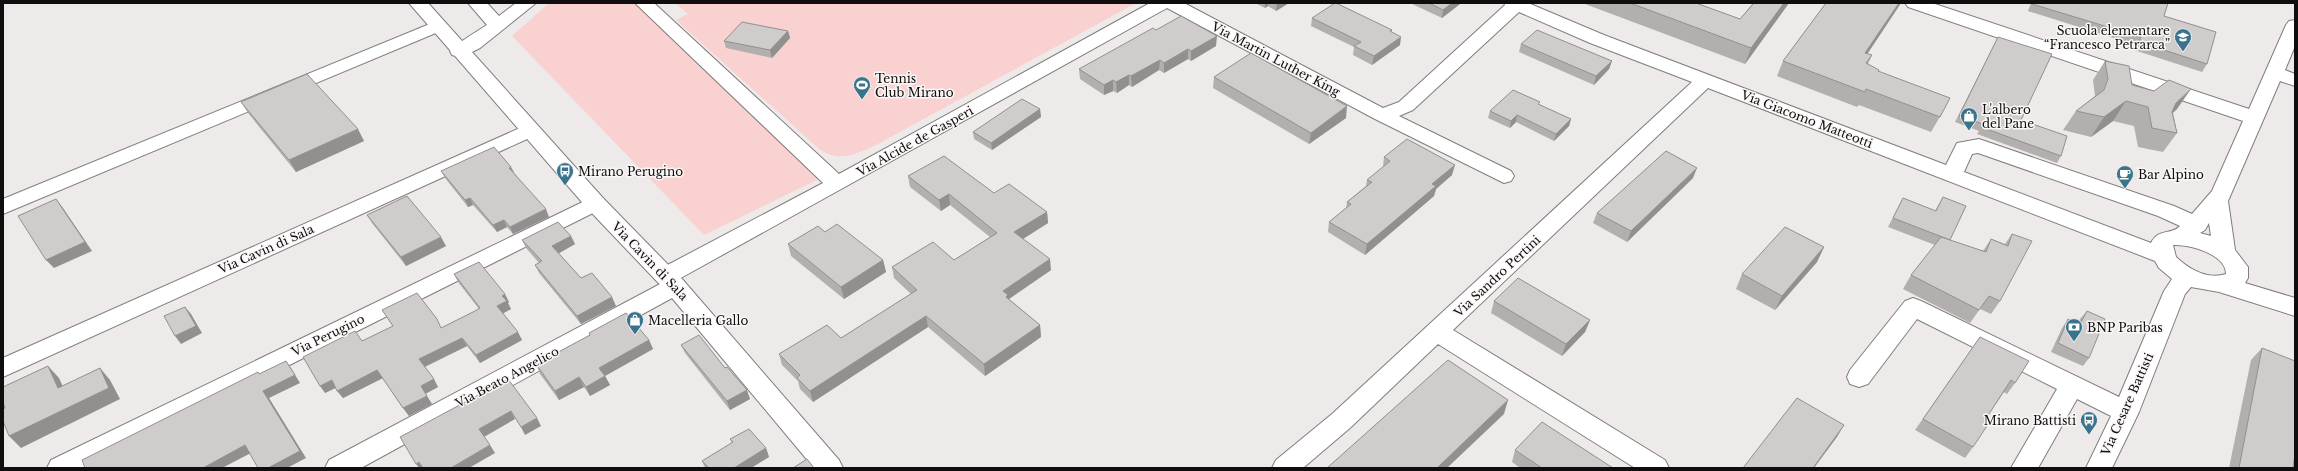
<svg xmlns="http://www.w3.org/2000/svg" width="2298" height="471" viewBox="0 0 2298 471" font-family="'Libre Baskerville',serif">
  <rect width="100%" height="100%" fill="#eeeaea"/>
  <g fill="#f9d1d0">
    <polygon points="549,3 639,3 827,175 704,235 512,36"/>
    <path d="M675,3H1136L876,145C856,154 839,163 819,149L676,20L688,14Z"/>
  </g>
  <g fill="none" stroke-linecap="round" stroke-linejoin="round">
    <g stroke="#817d7d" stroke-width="2">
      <g id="minor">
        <path d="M468,3H487L499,16L516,3H536L480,48L466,55L459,57L452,55L450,51C453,46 479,30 487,25Z"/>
        <path d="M635,3H654L839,174L1150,3H1184L1383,108L1399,102L1505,5L1504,3H1528L1604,35L1946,165L1957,143L1979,139L2174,206L2192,214L2212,191L2243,121L1908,7L1905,3H1932L2249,109L2286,25L2289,21L2295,20V46L2285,70L2295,74V86L2280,81L2228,201L2235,250L2248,267V278L2245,283L2295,298V316L2219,292L2191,287L2185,294L2139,412L2112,468H2086L2111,416L2077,399L2038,468H2011L2057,389L1917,319L1868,384L1859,387L1850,384L1847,377L1850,370L1905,301L1913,298L1921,301L2119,397L2164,291L2172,279L2159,268L2155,261L1708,88L1453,330L1665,460L1669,468H1635L1438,344L1350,428L1303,468H1272L1276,460L1332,414L1692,82L1590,43L1519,12L1413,110L1399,116L1511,171L1514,176L1511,181L1504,183L1375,119L1167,8L679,279L683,280L686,286L683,292L361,468H325L329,460L662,283L658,282L655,276L658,270L823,183ZM1978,153L2158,216L2180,226C2172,235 2158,228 2151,243L1964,172L1972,154ZM2209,223L2211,236L2200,233L2205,230ZM2173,245C2189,244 2226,254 2226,274C2207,280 2189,269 2176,257Z"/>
        <polygon points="437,21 443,22 446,26 443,30 3,214 3,199"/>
        <polygon points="529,124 536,125 539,130 536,135 3,377 3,358"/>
        <polygon points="595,196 603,198 606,203 603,208 84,468 47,468 51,460"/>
      </g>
    </g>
    <g stroke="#817d7d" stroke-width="2">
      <polygon id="major" points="409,3 428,3 603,198 683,280 839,460 843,468 814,468 667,292 587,208"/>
    </g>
    <use href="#minor" fill="#fff" fill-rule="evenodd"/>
    <use href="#major" fill="#fff" fill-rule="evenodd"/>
  </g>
  <g fill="#b4afaf">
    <polygon points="1255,3 1289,3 1276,11 1268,6 1265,8"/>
    <polygon points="1410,3 1460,3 1460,4 1442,18"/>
    <polygon points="1586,3 1696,3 1740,19 1753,3 1752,3 1789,3 1745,64 1585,4"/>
    <polygon points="1826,3 1901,3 1867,54 1872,55 1868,64 1878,71 1942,113 1931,132 1859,105 1857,107 1777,76 1783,61"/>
    <polygon points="2031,3 2168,3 2164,16 2207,64 2202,72 2134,50 2136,45 2028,11"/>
    <polygon points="1312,18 1392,30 1391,32 1400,45 1372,65 1353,55 1354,47 1311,26"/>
    <polygon points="1156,30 1216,46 1191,61 1188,59 1164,73 1159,70 1132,87 1129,85 1117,93 1113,91 1104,95 1080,79 1079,69"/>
    <polygon points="788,31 790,38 772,58 726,48 724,41"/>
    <polygon points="1998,37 2021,120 2061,156 2057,163 1977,134 1979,131 1955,122"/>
    <polygon points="1521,44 1612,61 1609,69 1594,85 1519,52"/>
    <polygon points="2105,61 2132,85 2177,109 2173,113 2177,133 2163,152 2138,147 2134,126 2113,121 2091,137 2063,130 2076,111 2095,96 2093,80"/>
    <polygon points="1214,77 1346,118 1309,144 1213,88"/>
    <polygon points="241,102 364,141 296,172 248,113"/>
    <polygon points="1539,105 1571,119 1569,126 1554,141 1516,122 1510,128 1488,118 1490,111"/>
    <polygon points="1040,109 1041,117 992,150 974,139 973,132"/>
    <polygon points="1384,157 1452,175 1436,189 1434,196 1365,255 1328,232 1329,222 1346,208 1347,202 1366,186 1367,180 1383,167"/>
    <polygon points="441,171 515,174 549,217 513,234 507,227 497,232 473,205 468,207 445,178"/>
    <polygon points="908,176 994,193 1047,212 1048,223 1023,239 1051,270 1009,299 1040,325 1041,337 985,376 928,327 813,402 800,389 798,381 782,365 779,354 841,338 911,294 894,278 892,267 954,260 990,237 950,205 941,211 910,187"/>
    <polygon points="1693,178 1627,242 1593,223 1597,213"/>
    <polygon points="1943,197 1950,240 1983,251 1991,239 2005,244 2012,234 2000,301 1991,314 1980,309 1970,323 1903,289 1911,275 1935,245 1888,227 1903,198 1935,211"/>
    <polygon points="367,215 446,246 406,266 372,223"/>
    <polygon points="825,232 883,260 886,272 844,299 791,256 788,244"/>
    <polygon points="522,240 575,244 558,253 581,278 616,306 581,324 539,273 535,265 539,263 526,248"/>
    <polygon points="1824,247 1817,262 1775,310 1736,289 1742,274"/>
    <polygon points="454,274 509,302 508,303 511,309 503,313 522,340 480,363 467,346 425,367 438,387 425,394 432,404 409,416 383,378 343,398 336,388 325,393 362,341 393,326 382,310 442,328 479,309 458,282"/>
    <polygon points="1494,301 1590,320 1585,332 1562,356 1491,313"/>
    <polygon points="2087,311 2089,358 2083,366 2051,352 2062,328 2068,319 2078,324 2080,319"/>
    <polygon points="589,333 649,340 653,349 605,376 610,385 590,396 584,387 559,400 540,374 536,364 590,335"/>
    <polygon points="1980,337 2015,383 2007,394 2004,392 1985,420 1973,447 1965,458 1915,430"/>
    <polygon points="681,345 750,399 730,410 685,353"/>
    <polygon points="2262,348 2293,468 2229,468 2251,360"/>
    <polygon points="730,439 766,448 769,457 751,468 705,468 702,461 732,443"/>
    <polygon points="1515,450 1613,468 1520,468 1512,462"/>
  </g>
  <g fill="#928f8f">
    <polygon points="1265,3 1268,3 1268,6 1265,8"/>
    <polygon points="1277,3 1289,3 1276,11"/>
    <polygon points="1452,3 1460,3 1460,4 1442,18 1443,10"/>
    <polygon points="1784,3 1789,3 1745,64 1751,48"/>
    <polygon points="1899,3 1901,3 1899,6 1858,68 1865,53"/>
    <polygon points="788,31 790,38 772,58 770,50"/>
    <polygon points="1217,36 1216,46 1191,61 1191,51"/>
    <polygon points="1401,37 1400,45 1372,65 1374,56"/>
    <polygon points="1188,49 1188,59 1164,73 1164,63"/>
    <polygon points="1160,60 1159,70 1132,87 1131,76"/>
    <polygon points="1612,61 1609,69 1594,85 1596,76"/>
    <polygon points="1129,75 1129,85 1117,93 1116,82"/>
    <polygon points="1113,80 1113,91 1104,95 1104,85"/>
    <polygon points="2191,89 2177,109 2162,122 2176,103"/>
    <polygon points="2126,101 2113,121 2091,137 2104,117"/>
    <polygon points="1347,106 1346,118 1309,144 1311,133"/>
    <polygon points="1040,109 1041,117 992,150 991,143"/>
    <polygon points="1517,115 1516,122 1510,128 1511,121"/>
    <polygon points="1571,119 1569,126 1554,141 1556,134"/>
    <polygon points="358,129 364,141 296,172 289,160"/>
    <polygon points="1455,165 1452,175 1436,189 1434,196 1365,255 1367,244 1432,184"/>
    <polygon points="511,167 515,174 509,168"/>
    <polygon points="1697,168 1693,178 1627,242 1631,231"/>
    <polygon points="949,194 950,205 941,211 939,200"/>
    <polygon points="470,198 473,205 468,207 465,200"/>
    <polygon points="56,199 63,208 92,251 54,268 46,260"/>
    <polygon points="546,209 549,217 513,234 510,227"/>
    <polygon points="1047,212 1048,223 1015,244 1014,232"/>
    <polygon points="504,220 507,227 497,232 493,225"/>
    <polygon points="571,236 575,244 556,255 552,246"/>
    <polygon points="441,237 446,246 406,266 401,257"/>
    <polygon points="1824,247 1817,262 1775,310 1782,296"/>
    <polygon points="1050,259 1051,270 1006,301 1003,291"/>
    <polygon points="883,260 886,272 844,299 841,287"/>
    <polygon points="505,294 509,302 508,303 511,309 502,314 497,306 502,296"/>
    <polygon points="612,297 616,306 581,324 577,316"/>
    <polygon points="185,307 191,314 202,333 181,344 175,336"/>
    <polygon points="926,316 928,327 813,402 810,391"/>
    <polygon points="1590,320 1585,332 1562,356 1566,344"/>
    <polygon points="1040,325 1041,337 985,376 984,364"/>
    <polygon points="518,332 522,340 480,363 476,355"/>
    <polygon points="462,338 467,346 424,367 419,359"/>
    <polygon points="649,340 653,349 603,377 599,368"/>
    <polygon points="286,361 291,368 300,383 269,398 306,458 287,468 268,468 263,391"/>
    <polygon points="48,366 59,378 69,400 58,388"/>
    <polygon points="100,368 110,380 120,399 21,448 9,436"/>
    <polygon points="377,370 383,378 343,398 337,391"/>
    <polygon points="605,376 610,385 590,396 586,387"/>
    <polygon points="579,377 584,387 559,400 555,391"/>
    <polygon points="434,379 438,387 425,394 421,386"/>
    <polygon points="332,380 337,387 325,393 320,386"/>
    <polygon points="747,390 750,399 730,410 727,401"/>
    <polygon points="427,396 432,404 409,416 403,408"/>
    <polygon points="1508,400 1504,414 1447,468 1437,468"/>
    <polygon points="511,411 515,419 484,437 479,429"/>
    <polygon points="537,418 541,426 525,435 521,427"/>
    <polygon points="1844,425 1837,437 1814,468 1813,468"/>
    <polygon points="245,445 251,453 222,468 203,468"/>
    <polygon points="490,445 495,453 469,468 451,468"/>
    <polygon points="766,448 769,457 751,468 734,468"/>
    <polygon points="419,462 423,468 419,468 416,464"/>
  </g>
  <g fill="#d1cccc" stroke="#928f8f">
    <polygon points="1335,3 1336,3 1392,30 1390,31 1401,37 1374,56 1354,46 1361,42 1312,18"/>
    <polygon points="1429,3 1452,3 1443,10"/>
    <polygon points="1630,3 1696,3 1740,19 1754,3 1784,3 1751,48"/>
    <polygon points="1826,3 1899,3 1865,53 1872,55 1866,63 1879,70 1878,71 1950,98 1940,117 1866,89 1865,92 1783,61"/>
    <polygon points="2032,3 2168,3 2164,16 2216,32 2207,64 2139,42 2141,37 2032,4"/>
    <polygon points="1181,16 1217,36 1191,51 1188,49 1164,63 1160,60 1131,76 1129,75 1116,82 1113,80 1104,85 1079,69 1153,28 1156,30"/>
    <polygon points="742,22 788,31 770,50 724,41"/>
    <polygon points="1537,30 1612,61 1596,76 1521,44"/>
    <polygon points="1998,37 2052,54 2021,120 2067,136 2061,156 1981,127 1983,124 1959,116"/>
    <polygon points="1251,53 1347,106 1311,133 1214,77"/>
    <polygon points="2105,61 2129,66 2132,85 2154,91 2169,80 2191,89 2176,103 2172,112 2177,133 2152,128 2148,107 2126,101 2104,117 2076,111 2104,90 2108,79"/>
    <polygon points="307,74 358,129 289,160 241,102"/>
    <polygon points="1513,90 1540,102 1538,104 1571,119 1556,134 1517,115 1511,121 1490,111"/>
    <polygon points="1022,99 1040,109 991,143 973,132"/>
    <polygon points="1407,139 1455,165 1432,184 1436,186 1367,244 1329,222 1351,204 1347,202 1372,182 1367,180 1390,161 1384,157"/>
    <polygon points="494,147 511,167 509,168 546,209 510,227 504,220 493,225 470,198 465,200 441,171"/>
    <polygon points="1666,151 1697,168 1631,231 1597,213"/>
    <polygon points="944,156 994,193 1009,184 1047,212 1014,232 1050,259 1003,291 1008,295 1006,297 1040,325 984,364 926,316 810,391 797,378 800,375 779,354 827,325 841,338 917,290 892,267 933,242 954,260 997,233 949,194 939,200 908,176"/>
    <polygon points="407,196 441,237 401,257 367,215"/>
    <polygon points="1943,197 1966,206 1950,240 1893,218 1903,198 1936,211"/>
    <polygon points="56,199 85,242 46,260 18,216"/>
    <polygon points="558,222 571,236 552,246 581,278 592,273 612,297 577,316 535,265 542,261 522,240"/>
    <polygon points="837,224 883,260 841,287 788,244 818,226 825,232"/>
    <polygon points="1785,227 1824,247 1782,296 1742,274"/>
    <polygon points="2012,234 2032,241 2000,301 1989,296 1979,310 1911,275 1941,237 1986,252 1991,239 2008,246"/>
    <polygon points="479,262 505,294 502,296 507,301 497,306 518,332 476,355 462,338 419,359 434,379 421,386 427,396 403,408 377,370 337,391 332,380 320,386 303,357 355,331 362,341 393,326 382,310 417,293 437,319 441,328 475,311 480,308 454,274"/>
    <polygon points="1518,278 1590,320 1566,344 1494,301"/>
    <polygon points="185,307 196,326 175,336 164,316"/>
    <polygon points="2087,311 2105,319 2089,358 2058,343 2068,319 2080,324"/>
    <polygon points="626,313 649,340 599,368 605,376 586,387 579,377 555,391 536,364 590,335 589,333"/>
    <polygon points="699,335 725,368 727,367 747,390 727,401 681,345"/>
    <polygon points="1980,337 2029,361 2015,383 2011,380 1985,420 1989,423 1973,447 1923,419"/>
    <polygon points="2262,348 2295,361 2295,454 2293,468 2239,468"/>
    <polygon points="1448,360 1508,400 1437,468 1327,468"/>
    <polygon points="286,361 295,375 263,391 300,451 268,468 258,468 245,445 203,468 85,468 82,460 258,372 259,374"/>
    <polygon points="48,366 58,388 100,368 109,388 9,436 3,421 3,409 5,408 3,402 3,387"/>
    <polygon points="508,379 537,418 521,427 511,411 479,429 490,445 451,468 423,468 419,462 416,464 400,437"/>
    <polygon points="1797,398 1844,425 1813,468 1743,468"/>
    <polygon points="1542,422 1613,468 1542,468 1515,450"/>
    <polygon points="749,429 766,448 734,468 709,468 702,461 733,442 730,439"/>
    <polygon points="807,459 814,468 793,468"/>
  </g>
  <defs>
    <g id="school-pin" transform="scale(0.9)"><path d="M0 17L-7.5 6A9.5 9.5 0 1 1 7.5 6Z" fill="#3a738c" stroke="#fbf7f7"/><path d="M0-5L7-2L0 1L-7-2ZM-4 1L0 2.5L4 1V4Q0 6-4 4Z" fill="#fff"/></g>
    <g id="stadium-pin" transform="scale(0.9)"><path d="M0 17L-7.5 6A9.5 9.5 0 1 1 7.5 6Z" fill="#3a738c" stroke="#fbf7f7"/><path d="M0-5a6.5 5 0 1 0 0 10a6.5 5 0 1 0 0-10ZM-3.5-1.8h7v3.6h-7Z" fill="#fff"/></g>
    <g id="shop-pin" transform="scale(0.9)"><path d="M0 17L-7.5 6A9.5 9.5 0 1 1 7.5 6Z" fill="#3a738c" stroke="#fbf7f7"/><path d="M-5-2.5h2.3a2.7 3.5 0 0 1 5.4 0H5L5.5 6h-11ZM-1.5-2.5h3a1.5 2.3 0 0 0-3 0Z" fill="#fff"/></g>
    <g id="bus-pin" transform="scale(0.9)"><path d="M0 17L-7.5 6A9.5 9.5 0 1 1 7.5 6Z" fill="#3a738c" stroke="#fbf7f7"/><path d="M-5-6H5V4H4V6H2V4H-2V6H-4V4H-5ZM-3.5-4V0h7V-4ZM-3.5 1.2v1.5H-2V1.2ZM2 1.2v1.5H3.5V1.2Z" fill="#fff"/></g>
    <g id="cafe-pin" transform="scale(0.9)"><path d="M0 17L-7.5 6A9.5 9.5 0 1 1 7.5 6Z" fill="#3a738c" stroke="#fbf7f7"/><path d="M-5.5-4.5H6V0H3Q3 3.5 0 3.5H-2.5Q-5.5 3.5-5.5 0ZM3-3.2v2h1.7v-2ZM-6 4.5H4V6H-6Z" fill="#fff"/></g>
    <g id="bank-pin" transform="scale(0.9)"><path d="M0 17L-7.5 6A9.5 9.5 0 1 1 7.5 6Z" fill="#3a738c" stroke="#fbf7f7"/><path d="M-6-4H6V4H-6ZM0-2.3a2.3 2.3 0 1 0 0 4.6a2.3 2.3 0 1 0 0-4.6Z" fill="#fff"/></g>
  </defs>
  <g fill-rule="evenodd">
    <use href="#school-pin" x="2183" y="37"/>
    <use href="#stadium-pin" x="862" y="85"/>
    <use href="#shop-pin" x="1969" y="116"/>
    <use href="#bus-pin" x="565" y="171"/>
    <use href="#cafe-pin" x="2125" y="174"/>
    <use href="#shop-pin" x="635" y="320"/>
    <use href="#bank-pin" x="2074" y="327"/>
    <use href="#bus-pin" x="2089" y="420"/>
  </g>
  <g text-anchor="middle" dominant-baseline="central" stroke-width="3" stroke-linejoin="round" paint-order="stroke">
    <g font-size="12" fill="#0f0d0d" stroke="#fbf7f7" text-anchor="start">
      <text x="2170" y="30" text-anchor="end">Scuola elementare<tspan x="2170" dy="14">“Francesco Petrarca”</tspan></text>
      <text x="875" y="78">Tennis<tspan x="875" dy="14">Club Mirano</tspan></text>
      <text x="1982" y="109">L'albero<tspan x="1982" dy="14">del Pane</tspan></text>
      <text x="578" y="171">Mirano Perugino</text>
      <text x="2138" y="174">Bar Alpino</text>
      <text x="648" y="320">Macelleria Gallo</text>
      <text x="2087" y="327">BNP Paribas</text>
      <text x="2076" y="420" text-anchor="end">Mirano Battisti</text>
    </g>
    <g font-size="12" fill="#0f0d0d" stroke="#fbf7f7">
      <text transform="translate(1276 59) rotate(28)">Via Martin Luther King</text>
      <text transform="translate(1807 119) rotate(21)">Via Giacomo Matteotti</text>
      <text transform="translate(915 141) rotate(-29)">Via Alcide de Gasperi</text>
      <text transform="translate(266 249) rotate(-24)">Via Cavin di Sala</text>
      <text transform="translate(650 261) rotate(46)">Via Cavin di Sala</text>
      <text transform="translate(1497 276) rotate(-43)">Via Sandro Pertini</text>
      <text transform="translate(328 335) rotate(-26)">Via Perugino</text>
      <text transform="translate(507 377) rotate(-28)">Via Beato Angelico</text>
      <text transform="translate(2127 404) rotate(-66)">Via Cesare Battisti</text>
    </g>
  </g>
  <rect width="2298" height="471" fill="none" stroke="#0f0d0d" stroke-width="8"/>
</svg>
